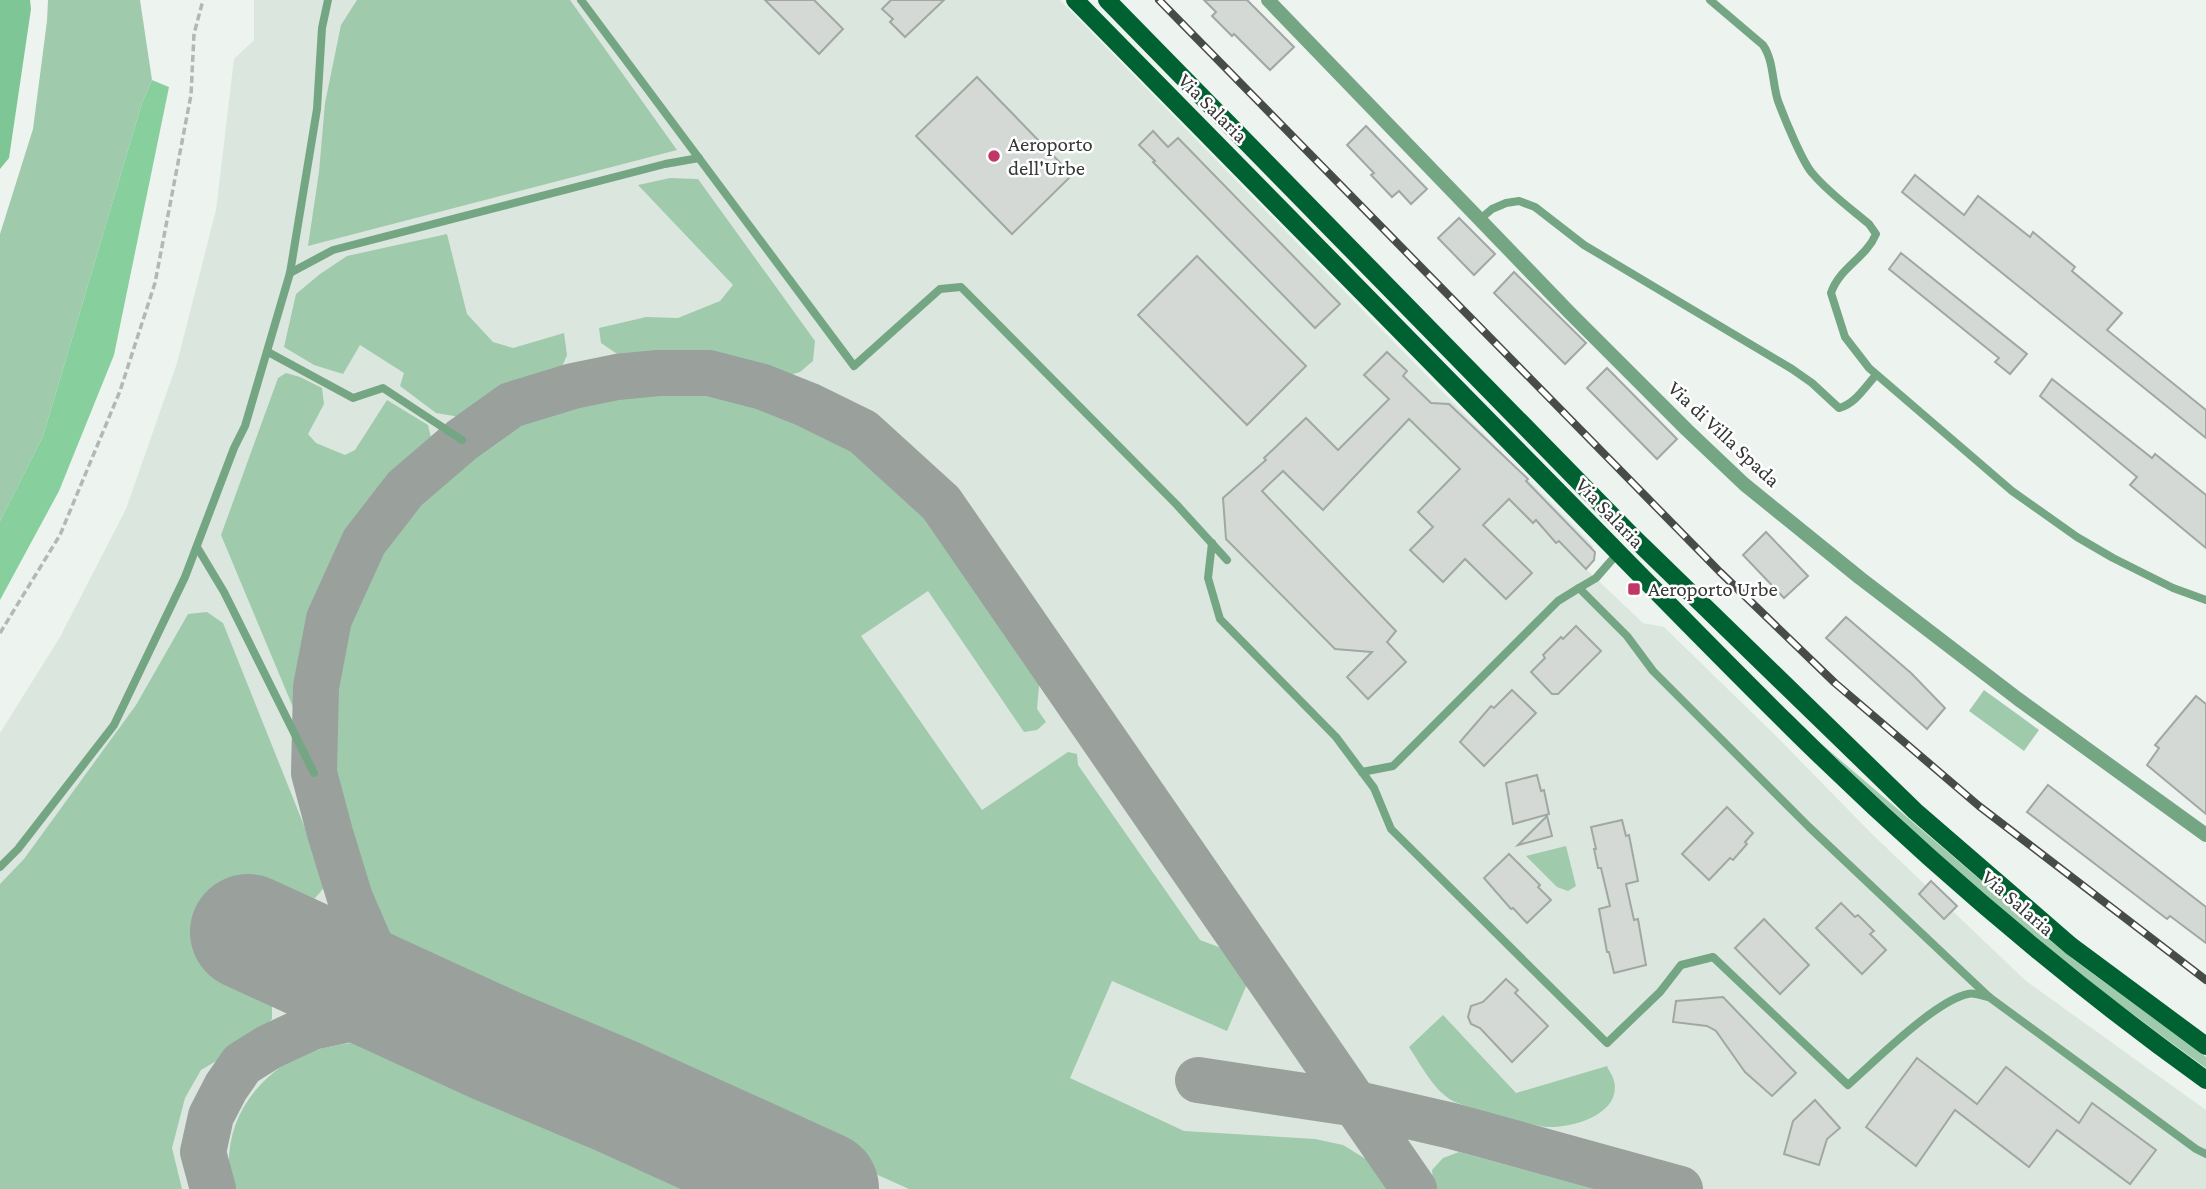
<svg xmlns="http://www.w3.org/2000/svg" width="2206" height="1189" viewBox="0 0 2206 1189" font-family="'Crimson Pro',serif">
  <rect width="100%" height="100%" fill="#edf3ef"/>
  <polygon fill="#dbe7de" points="254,0 1060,0 1593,546 1594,560 1587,570 1643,623 1664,627 1775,735 1872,834 2026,981 2206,1110 2206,1189 0,1189 0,733 60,637 126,509 177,363 216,210 234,59 254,40"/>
  <g fill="#a0caac">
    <polygon points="48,0 140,0 152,80 142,103 43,436 0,521 0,234 33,129 47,21"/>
    <polygon points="357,0 570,0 677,150 308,246 319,172 325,103 341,25"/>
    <polygon points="670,178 698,179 815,341 813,361 800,372 783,377 686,358 626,360 601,343 599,328 646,317 678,318 720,301 733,285 638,185"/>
    <polygon points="447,234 467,314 493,342 513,348 564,333 567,355 559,374 513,391 460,417 436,413 400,386 404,373 360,345 343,374 314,365 284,347 296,294 320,274 347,256"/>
    <polygon points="286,373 300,377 322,388 324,404 308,434 316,443 345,455 355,450 387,400 428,425 432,442 393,479 358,518 334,563 308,628 295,712 221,535 278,378"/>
    <polygon points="665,390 724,393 768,407 839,438 888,478 934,526 1040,675 1037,709 1046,722 1037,730 1024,732 928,591 861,636 982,810 1068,752 1077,754 1078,765 1200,940 1232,952 1247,984 1227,1031 1112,981 1070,1078 1184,1131 1315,1139 1343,1145 1374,1164 1393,1189 909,1189 401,961 384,937 336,800 331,744 330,672 346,613 372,557 390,527 426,489 474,448 521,421 571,403 622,392"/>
    <path d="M207,612L223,623L327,883C299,924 288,905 251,893L222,967L272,990V1019L247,1043L201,1070L185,1098L172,1148L182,1189H0V884L24,859L136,705L188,614Z"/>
    <polygon points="1984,690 2039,730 2024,751 1969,711"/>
    <path d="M1818,741L2073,959L2206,1057V1068C2135,1017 2066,964 1999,908C1936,855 1877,797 1818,741Z"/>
    <polygon points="1566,846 1576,886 1568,891 1557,887 1526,856"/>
    <path d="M1443,1015L1516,1093L1607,1066C1609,1071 1613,1076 1614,1081C1622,1114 1572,1128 1548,1127C1535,1127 1465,1107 1453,1101C1434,1091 1421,1065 1409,1047Z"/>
    <path d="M375,1039L710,1189H231C223,1142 237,1103 273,1073C279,1069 284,1062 290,1059C311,1048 351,1043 375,1039Z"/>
    <polygon points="1459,1152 1595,1189 1434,1189 1432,1170 1443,1158"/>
  </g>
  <polygon fill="#87d09e" points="152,80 169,87 114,355 59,491 0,600 0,521 43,436 142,103"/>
  <polygon fill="#7ec695" points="0,0 30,0 31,9 9,158 0,169"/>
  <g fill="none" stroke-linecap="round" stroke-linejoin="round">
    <g stroke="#9aa09c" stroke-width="46">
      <polyline points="430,1014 392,984 369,942 350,898 330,833 314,773 316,687 329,619 364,542 405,489 462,440 511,405 573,386 617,377 658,373 709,373 763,387 808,405 863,432 941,503 1414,1189"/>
      <polyline points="1198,1080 1357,1104 1452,1126 1680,1189"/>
      <polyline points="213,1189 203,1152 211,1116 226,1087 242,1064 269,1047 312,1027 369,1015 430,1014"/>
    </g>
    <polyline stroke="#9aa09c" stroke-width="116" points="248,932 497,1046 616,1096 821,1189"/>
  </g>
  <g fill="#d4d9d5" stroke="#a1a7a3" stroke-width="2">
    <polygon points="765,0 814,0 843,29 819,54"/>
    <polygon points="891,0 944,0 905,37 890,22 893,19 882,9"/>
    <polygon points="1204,0 1247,0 1294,47 1270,70 1234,34 1232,36 1212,16 1216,12"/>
    <polygon points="977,77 1072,175 1012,234 916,136"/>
    <polygon points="1366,126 1427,189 1411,204 1399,191 1392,197 1371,175 1374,173 1347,145"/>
    <polygon points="1153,131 1168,147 1178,138 1340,304 1315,328 1153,162 1155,161 1139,145"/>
    <polygon points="1915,175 1964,215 1978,196 2030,237 2033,232 2075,267 2072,271 2122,313 2107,330 2206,410 2206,438 1902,192"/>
    <polygon points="1459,218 1495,254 1474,275 1438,238"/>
    <polygon points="1901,253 2027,354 2010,374 1995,362 1999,358 1889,269"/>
    <polygon points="1197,256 1306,366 1247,425 1138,315"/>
    <polygon points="1514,272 1586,343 1565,364 1494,293"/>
    <polygon points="1387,352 1407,371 1403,376 1431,403 1449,404 1528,479 1526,481 1595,552 1594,560 1586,569 1559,541 1556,543 1536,520 1533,523 1509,499 1483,525 1532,573 1506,599 1465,559 1443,582 1410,550 1433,527 1418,512 1460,469 1409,419 1323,510 1283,471 1262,491 1396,631 1387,642 1406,662 1368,699 1347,677 1372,652 1335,649 1226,539 1223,498 1266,460 1264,458 1306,418 1338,450 1389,399 1364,375"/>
    <polygon points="1607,368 1677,439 1657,459 1587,388"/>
    <polygon points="2052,379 2152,458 2155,454 2206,495 2206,548 2130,485 2137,477 2040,396"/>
    <polygon points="1766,532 1808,576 1784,598 1743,555"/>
    <polygon points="1846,617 1911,673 1945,708 1927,729 1826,638"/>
    <polygon points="1576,626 1601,651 1558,694 1552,694 1531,672 1545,658 1543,655 1561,637 1563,639"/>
    <polygon points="1512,690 1536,713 1484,766 1460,742 1491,706 1494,708"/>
    <polygon points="2196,696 2206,704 2206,814 2147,765 2159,748 2155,745"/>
    <polygon points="1537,775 1541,791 1544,790 1549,814 1513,824 1506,783"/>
    <polygon points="2048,785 2206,907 2206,943 2170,916 2167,919 2027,812"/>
    <polygon points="1727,807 1753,833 1745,842 1747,844 1733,860 1730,858 1709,880 1682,854"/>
    <polygon points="1547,816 1552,836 1518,845"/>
    <polygon points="1622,820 1626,836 1629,835 1638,881 1626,884 1634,920 1638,919 1646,965 1614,973 1609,952 1607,952 1599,909 1610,906 1601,868 1598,868 1594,849 1596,849 1591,827"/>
    <polygon points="1509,854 1540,885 1538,887 1551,900 1527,923 1513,908 1511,909 1484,878"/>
    <polygon points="1931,881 1957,906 1944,919 1919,894"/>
    <polygon points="1841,903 1855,917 1858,915 1874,931 1870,934 1886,950 1862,974 1816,928"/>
    <polygon points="1764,919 1809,965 1780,994 1735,948"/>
    <polygon points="1506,979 1518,990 1515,993 1548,1026 1512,1062 1480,1028 1471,1024 1468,1017 1471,1006 1483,1002"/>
    <polygon points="1723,997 1796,1073 1772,1096 1745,1072 1716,1031 1707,1026 1673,1022 1676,1001"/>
    <polygon points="1917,1058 1977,1104 2006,1067 2079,1123 2092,1103 2156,1150 2130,1184 2057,1130 2029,1167 1955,1110 1916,1166 1866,1127"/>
    <polygon points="1815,1100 1840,1128 1827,1139 1819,1165 1784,1154 1793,1121"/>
  </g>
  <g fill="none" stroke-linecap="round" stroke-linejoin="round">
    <polyline stroke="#b2b8b4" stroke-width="3.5" stroke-dasharray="7 3.5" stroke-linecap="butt" points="0,633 60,535 120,391 155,283 191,95 194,34 203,0"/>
    <g stroke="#75a684" stroke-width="8">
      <polyline points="581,0 854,366 940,289 961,287 1176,504 1227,560"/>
      <path d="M1710,0L1763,45C1774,61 1772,83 1778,101C1784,117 1803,164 1813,174C1829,193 1850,208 1869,224L1876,234C1866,258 1839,268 1831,293L1845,337L1869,368L2012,491L2077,537L2113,558L2173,588L2206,600"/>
      <path d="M1479,220L1492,209L1506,203L1519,201L1535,207L1584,245L1792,369L1812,383L1839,408C1855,404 1865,387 1876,375"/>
      <polyline points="290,273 333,250 665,164 699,158"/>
      <polyline points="268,352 353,398 383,388 462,440"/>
      <path d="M1212,543L1208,578L1220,619L1336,737L1374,788L1391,829L1607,1043L1660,992L1681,965L1713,957L1848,1085C1874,1062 1936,1000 1968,994C1974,992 1982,996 1989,997"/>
      <polyline points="197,547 224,592 314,773"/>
      <polyline points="1579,588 1596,578 1617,554"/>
      <polyline points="1362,772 1393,766 1558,601 1579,588 1627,636 1653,671 1809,827 1989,997 2196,1149 2206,1154"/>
      <polyline points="0,867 18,849 114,725 185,577 234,448 245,426 290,273 317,109 322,28 328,0"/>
    </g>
    <polyline stroke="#75a684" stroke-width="14" points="1268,0 1570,313 1687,430 1744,484 1860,578 2018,699 2206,835"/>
    <g stroke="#006132" stroke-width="18">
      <path d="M1075,0C1229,158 1384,314 1538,471C1621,555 1703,640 1787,723C1917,852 2057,973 2206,1080"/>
      <polyline points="1107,0 1634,538 1915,811 2071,946 2206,1046"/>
    </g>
    <g stroke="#484c49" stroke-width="8">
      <polyline id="rail" points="1159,0 1720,572 1835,683 1979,806 2206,980"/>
    </g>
    <use href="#rail" stroke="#fff" stroke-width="5" stroke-dasharray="16" stroke-linecap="butt"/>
  </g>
  <g fill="#c13567" stroke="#fff" stroke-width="2.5">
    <circle cx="994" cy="156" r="7"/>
    <rect x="1627" y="582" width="14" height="14" rx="3.5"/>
  </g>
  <g text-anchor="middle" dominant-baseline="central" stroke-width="5" stroke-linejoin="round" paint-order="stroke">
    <g font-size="21" fill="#353836" stroke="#fff">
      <text transform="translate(1213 108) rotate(45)">Via Salaria</text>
      <text transform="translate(1724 434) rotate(43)">Via di Villa Spada</text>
      <text transform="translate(1610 513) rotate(46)">Via Salaria</text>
      <text transform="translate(2018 903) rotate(41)">Via Salaria</text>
    </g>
    <g font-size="21" fill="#353836" stroke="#fff" text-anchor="start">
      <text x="1008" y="144">Aeroporto<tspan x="1008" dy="24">dell'Urbe</tspan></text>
      <text x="1648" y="589">Aeroporto Urbe</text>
    </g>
  </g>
</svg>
